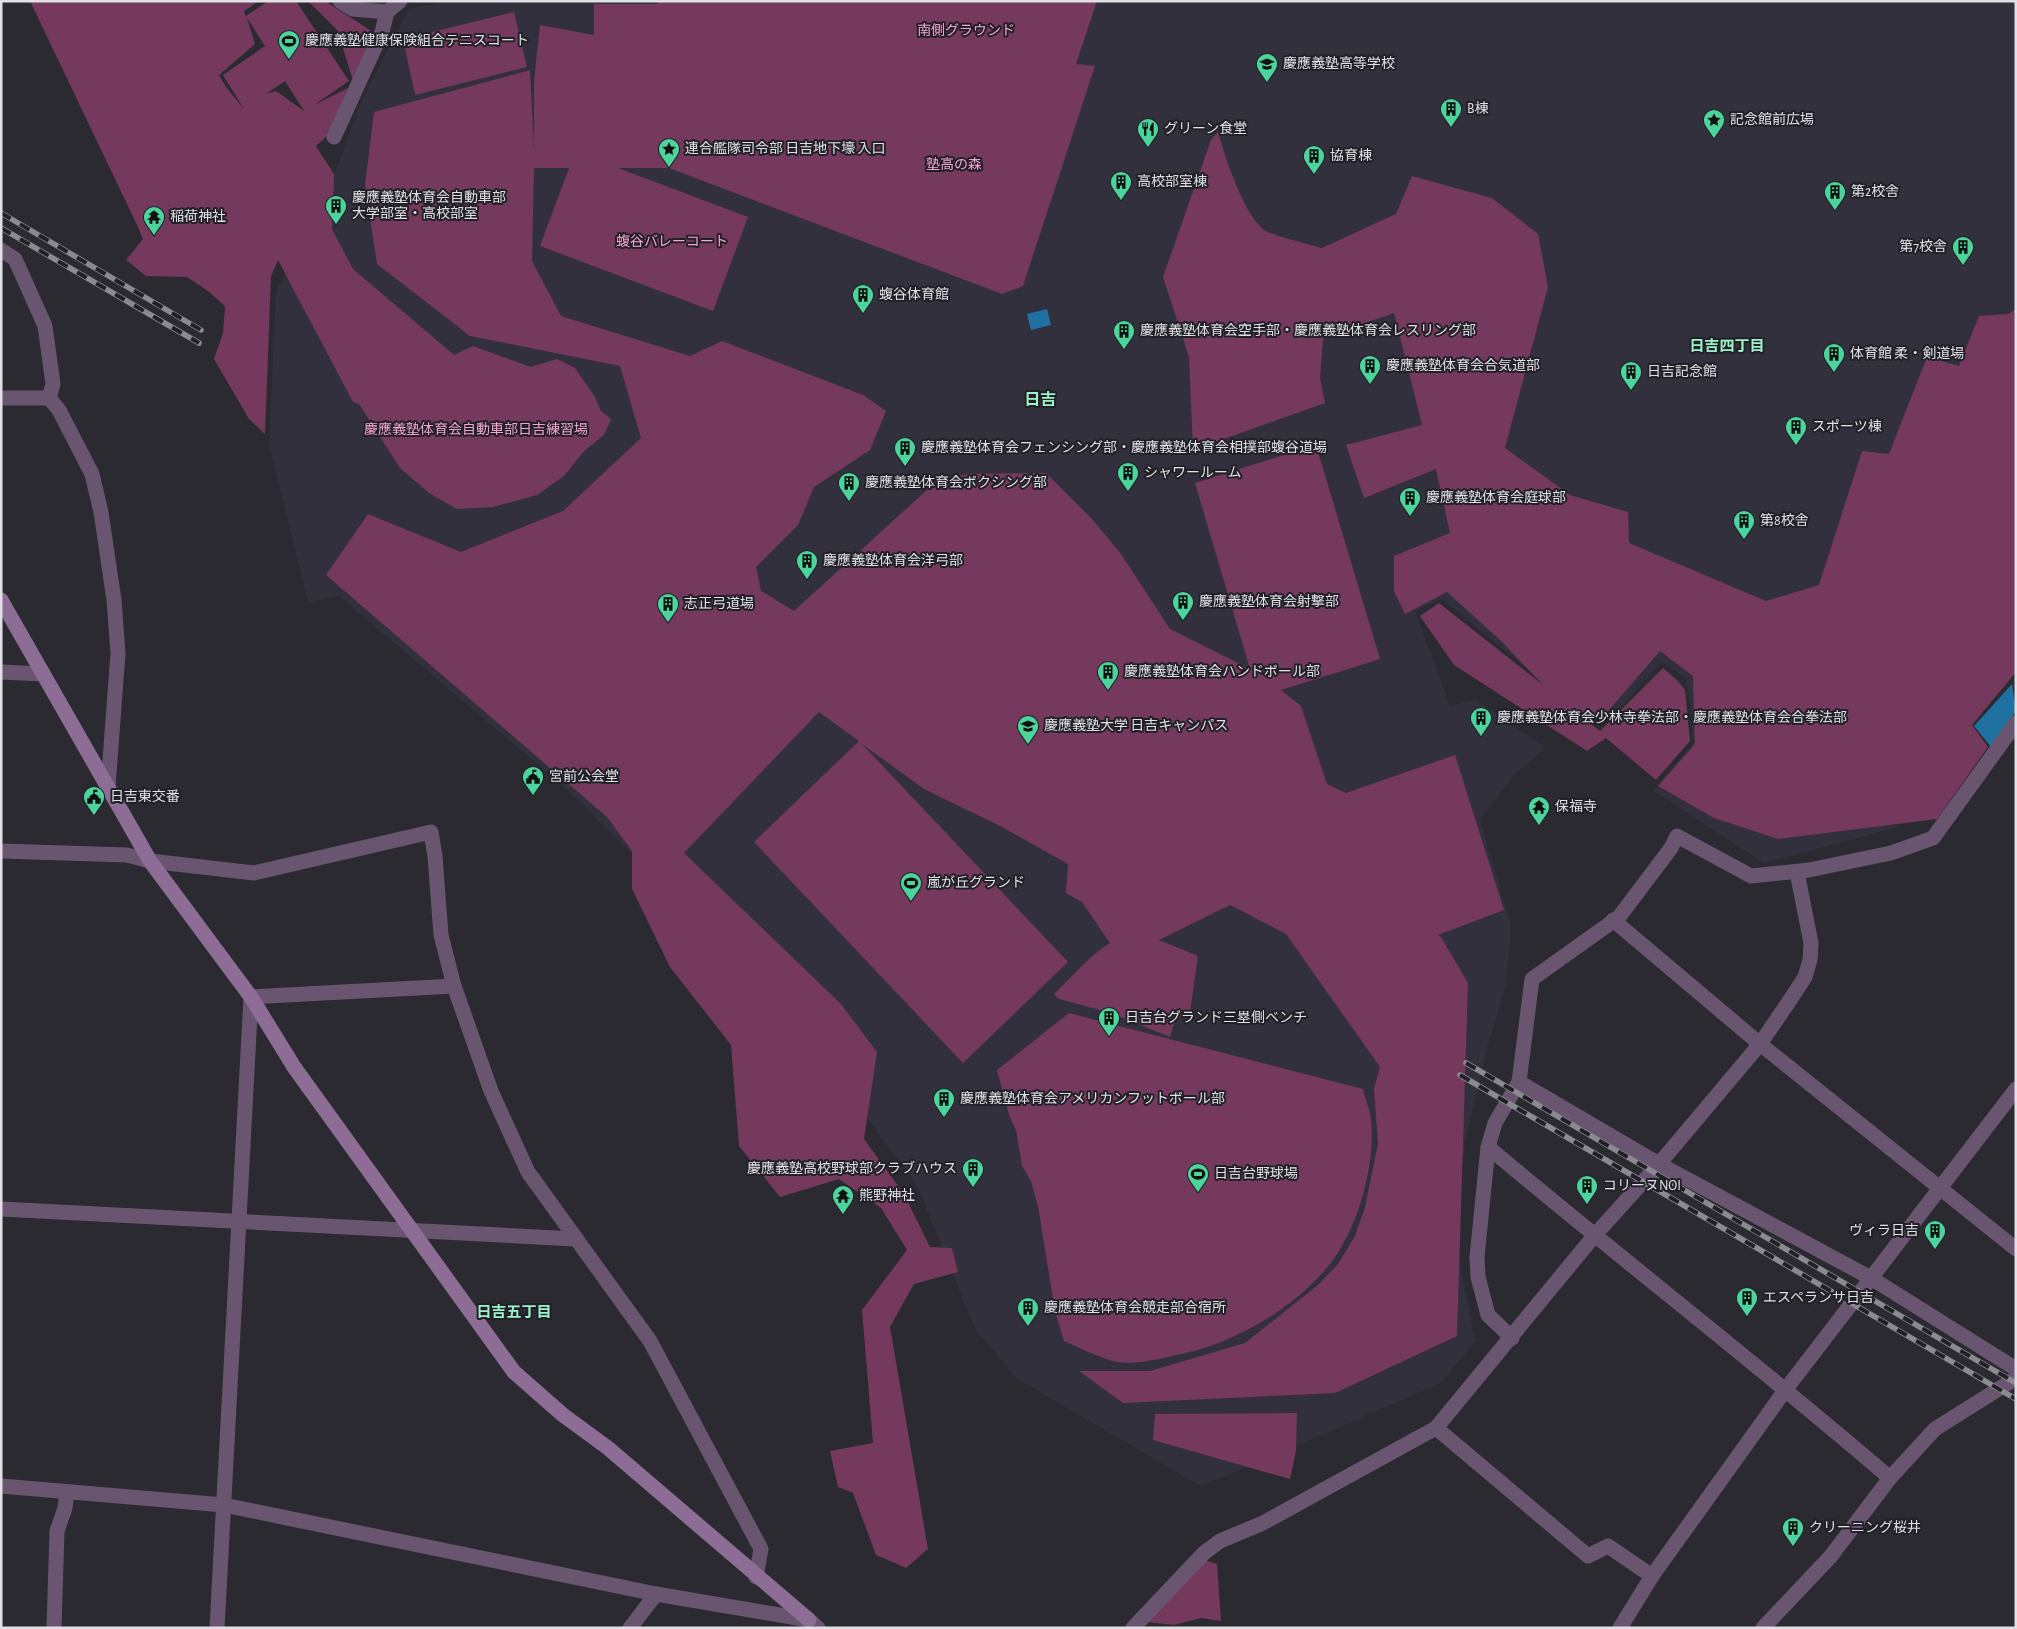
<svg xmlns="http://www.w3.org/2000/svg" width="2017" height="1629" viewBox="0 0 2017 1629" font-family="'Alegreya Sans','Noto Sans JP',sans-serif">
  <rect width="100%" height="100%" fill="#2b2a31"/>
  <polygon fill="#33303d" points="452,1 2016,1 2016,654 1895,828 1764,863 1653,790 1693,743 1691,709 1686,678 1662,662 1620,708 1598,727 1442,599 1415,611 1450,706 1476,700 1546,748 1516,773 1480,819 1510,922 1510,945 1505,988 1487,1048 1465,1143 1454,1233 1475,1341 1442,1382 1274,1456 1201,1486 1016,1378 974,1327 917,1185 769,988 562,785 339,596 308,602 269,444 276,292 337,168 362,100 408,11 413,8"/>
  <g fill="#74395c" fill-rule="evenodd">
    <path d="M30,1H259L244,11L246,16L268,1H296L349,81L314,105L348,88L328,135L316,146L334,174L332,229L353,269L454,355L473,346L531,367L557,359L575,368L595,397L601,411L611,419L604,435L584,451L564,476L537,495L493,507L457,509L429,493L400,468L359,404L353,402L278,260L271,276L265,434L249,419L214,359L223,333L225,306L208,291L187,277L146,276L126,260L143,239L137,225ZM247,18L265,46L223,75L244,109L226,87L219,75L255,44ZM285,81L304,111L276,91L266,94Z"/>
    <polygon points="308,1 330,1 328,3 376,34 353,81 338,31"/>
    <path d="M658,1H1097L1076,64L1095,66L1023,286L1002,294L669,168H618L748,217L713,311L540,246L569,168H534L532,261L561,316L690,356L722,341L863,395L886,411L870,450L814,487L798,525L756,567L761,591L794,611L938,480L969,474L1046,473L1092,519L1121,554L1170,629L1250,669L1195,483L1316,445L1380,659L1281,690L1301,706L1327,784L1346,793L1455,755L1504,910L1438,935L1441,937L1468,983L1457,1336L1335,1393L1123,1403L1079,1371H1150L1245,1343L1318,1285L1338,1264L1355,1236L1365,1207L1378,1144L1374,1089L1380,1067L1286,934L1230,905L1159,940L1198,956L1189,1019L1176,1016L1170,1037L1111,1013L1059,999L1054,994C1071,978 1091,954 1110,943L1082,902L1066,893L1068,864L1002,827L924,789L862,744L1068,962L963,1063L754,842L859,741L819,712L684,853L841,1004L877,1052L864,1139L904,1194L930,1247L952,1248L958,1272L914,1284L890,1327L928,1549L906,1568L876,1555L853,1493L838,1487L830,1451L873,1443L862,1310L907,1250L881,1208L839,1179L780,1197L739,1146L731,1045L670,967L632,889V851L607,817L326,575L368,514L461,552L563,511L641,438L620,366L470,336L377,264L365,185L374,112L530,70L534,150V81L540,25L594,35V4H658Z"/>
    <polygon points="514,12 527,67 415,95 403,39"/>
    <path d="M1218,132C1225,157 1243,212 1263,229C1269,235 1311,245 1322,248L1396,214L1412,176L1492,198L1538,234L1548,287L1505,448L1570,495L1628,512L1629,543L1766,601L1819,585L1862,451L1889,454L1927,357L1959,366L1979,316L2008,314L2016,309V672L1972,725L1988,747L1937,819L1778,839L1714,818L1658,786L1695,744L1693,676L1660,651L1603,717L1573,710L1600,731L1663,668L1678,681L1685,690L1690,741L1656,780L1606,738L1587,751L1454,665L1420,616L1439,603L1543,685L1500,640L1447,592L1405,614L1394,591V556L1450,533L1436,469L1364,498L1346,445L1422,425L1394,313L1323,338L1320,379L1325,403L1193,450L1189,357L1163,277L1211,140Z"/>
    <path d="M1069,1013L1363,1089C1365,1099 1370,1109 1371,1119C1376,1162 1359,1224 1333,1260C1298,1307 1234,1344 1177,1355C1158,1359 1137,1365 1117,1362C1099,1358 1081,1348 1064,1341L1055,1311L1038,1206L1031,1181L1022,1166L1016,1130L1010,1118L997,1070Z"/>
    <polygon points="1297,1413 1296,1451 1290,1479 1153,1440 1155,1414"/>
    <polygon points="1204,1560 1217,1564 1221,1621 1201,1618 1174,1625 1147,1622"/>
  </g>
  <g fill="#1f71a2">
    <polygon points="1047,309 1051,325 1031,330 1027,314"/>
    <polygon points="2012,684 2016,711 1991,747 1974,726"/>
  </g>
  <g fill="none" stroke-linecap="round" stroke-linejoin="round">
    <g stroke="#6a5570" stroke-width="15">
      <polyline points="340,1 353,9 387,12 400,1"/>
      <polyline points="334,137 382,32 387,12"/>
      <polyline points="1,250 15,259 45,326 53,384 49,398 59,410 92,474 101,512 114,600 118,653 108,787"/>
      <polyline points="1,398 49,398"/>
      <polyline points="1,672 43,674"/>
      <polyline points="1,851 127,855 150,861 254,873 431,832 435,856 441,935 454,986 491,1091 528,1172 650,1341 761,1549 756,1577"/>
      <polyline points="1613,920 1760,1044 2016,1249"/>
      <polyline points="1519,1082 1659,1164 1871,1278 2016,1369"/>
      <path d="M1488,1147C1621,1259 1759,1365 1890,1478"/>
      <polyline points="1,1209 575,1239"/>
      <polyline points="1512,1338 1488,1315 1478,1277 1477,1257 1488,1147 1495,1123 1519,1082 1532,979 1619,917 1671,848 1677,836 1751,876 1809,870 1891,853 1933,838 2016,723"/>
      <polyline points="1436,1428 1588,1556 1608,1546 1652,1576"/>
      <polyline points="1,1486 224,1505 656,1594 809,1620 818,1628"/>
      <polyline points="54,1628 57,1531 65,1508 67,1492"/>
      <polyline points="217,1628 251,997 454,986"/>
      <polyline points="630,1628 656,1594"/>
      <polyline points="1133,1628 1204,1553 1220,1541 1263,1523 1436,1428 1594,1236 1659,1164 1760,1044 1790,1000 1805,977 1810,960 1811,943 1797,872"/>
      <polyline points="1620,1628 1652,1576 1786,1389 2016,1089"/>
      <polyline points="1763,1628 1831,1556 1890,1478 1935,1429 2016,1378"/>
    </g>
    <polyline stroke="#8d6c96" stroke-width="15" points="1,600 150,861 251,997 294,1067 514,1372 563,1415 608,1448 809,1620"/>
    <g stroke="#8b8a90" stroke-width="5.5">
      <g id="rail">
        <polyline points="1,213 201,330"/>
        <polyline points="1,228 199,343"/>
        <polyline points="1466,1063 2016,1383"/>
        <polyline points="1460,1075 2016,1399"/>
      </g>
    </g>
    <use href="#rail" stroke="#212027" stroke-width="4" stroke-dasharray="11" stroke-linecap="butt"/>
  </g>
  <defs>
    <g id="stadium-pin" transform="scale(1.125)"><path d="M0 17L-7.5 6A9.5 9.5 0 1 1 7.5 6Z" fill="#4bd49b" stroke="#212027"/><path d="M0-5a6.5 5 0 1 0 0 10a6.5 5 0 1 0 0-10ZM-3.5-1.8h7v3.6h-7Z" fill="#111"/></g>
    <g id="school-pin" transform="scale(1.125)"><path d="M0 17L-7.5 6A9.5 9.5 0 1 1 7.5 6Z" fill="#4bd49b" stroke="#212027"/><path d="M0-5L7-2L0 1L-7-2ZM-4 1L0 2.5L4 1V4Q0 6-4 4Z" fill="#111"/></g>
    <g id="building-pin" transform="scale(1.125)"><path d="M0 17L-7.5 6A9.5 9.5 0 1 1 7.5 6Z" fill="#4bd49b" stroke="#212027"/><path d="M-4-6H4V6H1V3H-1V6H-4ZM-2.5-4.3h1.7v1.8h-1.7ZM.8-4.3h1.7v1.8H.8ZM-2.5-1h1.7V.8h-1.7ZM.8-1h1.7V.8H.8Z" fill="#111"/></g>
    <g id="sight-pin" transform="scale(1.125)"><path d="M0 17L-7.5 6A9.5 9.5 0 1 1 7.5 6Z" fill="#4bd49b" stroke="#212027"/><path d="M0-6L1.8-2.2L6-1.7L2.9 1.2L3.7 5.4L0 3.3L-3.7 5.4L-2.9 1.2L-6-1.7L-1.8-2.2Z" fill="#111"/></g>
    <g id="restaurant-pin" transform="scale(1.125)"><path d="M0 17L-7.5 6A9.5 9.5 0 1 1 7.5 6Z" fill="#4bd49b" stroke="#212027"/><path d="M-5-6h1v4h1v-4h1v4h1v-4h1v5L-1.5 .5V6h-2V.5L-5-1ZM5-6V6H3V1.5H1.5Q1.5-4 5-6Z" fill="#111"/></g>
    <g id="temple-pin" transform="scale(1.125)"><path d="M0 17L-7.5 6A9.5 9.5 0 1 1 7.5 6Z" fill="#4bd49b" stroke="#212027"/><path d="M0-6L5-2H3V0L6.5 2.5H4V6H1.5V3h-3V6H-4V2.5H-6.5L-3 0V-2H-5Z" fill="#111"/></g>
    <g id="university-pin" transform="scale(1.125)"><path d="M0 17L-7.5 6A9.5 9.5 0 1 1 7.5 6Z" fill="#4bd49b" stroke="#212027"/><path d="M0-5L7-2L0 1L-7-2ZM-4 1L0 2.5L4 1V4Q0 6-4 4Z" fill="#111"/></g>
    <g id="civic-pin" transform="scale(1.125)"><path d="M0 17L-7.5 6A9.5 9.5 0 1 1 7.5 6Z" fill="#4bd49b" stroke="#212027"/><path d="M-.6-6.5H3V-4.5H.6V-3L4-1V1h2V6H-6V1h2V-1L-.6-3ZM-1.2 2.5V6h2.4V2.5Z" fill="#111"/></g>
  </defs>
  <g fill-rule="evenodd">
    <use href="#stadium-pin" x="289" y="41"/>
    <use href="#school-pin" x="1267" y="64"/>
    <use href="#building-pin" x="1451" y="109"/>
    <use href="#sight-pin" x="1714" y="120"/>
    <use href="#restaurant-pin" x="1148" y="129"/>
    <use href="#sight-pin" x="669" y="149"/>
    <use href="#building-pin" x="1314" y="156"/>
    <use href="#building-pin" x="1121" y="182"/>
    <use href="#building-pin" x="1835" y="192"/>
    <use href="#building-pin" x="336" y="206"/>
    <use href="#temple-pin" x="154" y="217"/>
    <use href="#building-pin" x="1963" y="247"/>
    <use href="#building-pin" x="863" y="295"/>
    <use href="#building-pin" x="1124" y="331"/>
    <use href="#building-pin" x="1834" y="354"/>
    <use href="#building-pin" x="1370" y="366"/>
    <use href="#building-pin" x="1631" y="372"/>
    <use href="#building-pin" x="1796" y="427"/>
    <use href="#building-pin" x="905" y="448"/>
    <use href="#building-pin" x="1128" y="473"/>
    <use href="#building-pin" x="849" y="483"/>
    <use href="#building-pin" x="1410" y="498"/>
    <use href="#building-pin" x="1744" y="521"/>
    <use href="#building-pin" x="807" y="561"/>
    <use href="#building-pin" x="1183" y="602"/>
    <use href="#building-pin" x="668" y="604"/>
    <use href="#building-pin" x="1108" y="672"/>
    <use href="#building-pin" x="1481" y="718"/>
    <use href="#university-pin" x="1028" y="726"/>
    <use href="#civic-pin" x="533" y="777"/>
    <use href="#civic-pin" x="94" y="797"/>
    <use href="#temple-pin" x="1539" y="807"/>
    <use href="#stadium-pin" x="911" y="883"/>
    <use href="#building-pin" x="1109" y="1018"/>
    <use href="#building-pin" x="944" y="1099"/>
    <use href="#building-pin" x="973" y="1169"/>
    <use href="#stadium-pin" x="1198" y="1174"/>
    <use href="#building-pin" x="1587" y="1186"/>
    <use href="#temple-pin" x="843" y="1196"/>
    <use href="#building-pin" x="1935" y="1231"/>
    <use href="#building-pin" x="1747" y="1298"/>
    <use href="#building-pin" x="1028" y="1308"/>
    <use href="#building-pin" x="1793" y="1528"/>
  </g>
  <g text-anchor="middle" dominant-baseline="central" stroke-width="4" stroke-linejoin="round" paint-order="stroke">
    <g font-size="14" fill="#f5a4d2" stroke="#212027">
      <text x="966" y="31">南側グラウンド</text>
      <text x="954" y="165">塾高の森</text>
      <text x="672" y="242">蝮谷バレーコート</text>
      <text x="476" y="430">慶應義塾体育会自動車部日吉練習場</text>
    </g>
    <g font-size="14" fill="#e1e0e5" stroke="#212027" text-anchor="start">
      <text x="305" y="41">慶應義塾健康保険組合テニスコート</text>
      <text x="1283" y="64">慶應義塾高等学校</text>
      <text x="1467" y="109">B棟</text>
      <text x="1730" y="120">記念館前広場</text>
      <text x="1164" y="129">グリーン食堂</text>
      <text x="685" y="149">連合艦隊司令部 日吉地下壕 入口</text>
      <text x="1330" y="156">協育棟</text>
      <text x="1137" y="182">高校部室棟</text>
      <text x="1851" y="192">第2校舎</text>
      <text x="352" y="198">慶應義塾体育会自動車部<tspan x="352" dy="16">大学部室・高校部室</tspan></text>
      <text x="170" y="217">稲荷神社</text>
      <text x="1947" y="247" text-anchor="end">第7校舎</text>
      <text x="879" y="295">蝮谷体育館</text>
      <text x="1140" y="331">慶應義塾体育会空手部・慶應義塾体育会レスリング部</text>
      <text x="1850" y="354">体育館 柔・剣道場</text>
      <text x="1386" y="366">慶應義塾体育会合気道部</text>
      <text x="1647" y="372">日吉記念館</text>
      <text x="1812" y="427">スポーツ棟</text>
      <text x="921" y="448">慶應義塾体育会フェンシング部・慶應義塾体育会相撲部蝮谷道場</text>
      <text x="1144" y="473">シャワールーム</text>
      <text x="865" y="483">慶應義塾体育会ボクシング部</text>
      <text x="1426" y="498">慶應義塾体育会庭球部</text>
      <text x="1760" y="521">第8校舎</text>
      <text x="823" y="561">慶應義塾体育会洋弓部</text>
      <text x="1199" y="602">慶應義塾体育会射撃部</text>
      <text x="684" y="604">志正弓道場</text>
      <text x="1124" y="672">慶應義塾体育会ハンドボール部</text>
      <text x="1497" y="718">慶應義塾体育会少林寺拳法部・慶應義塾体育会合拳法部</text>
      <text x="1044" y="726">慶應義塾大学 日吉キャンパス</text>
      <text x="549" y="777">宮前公会堂</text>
      <text x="110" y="797">日吉東交番</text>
      <text x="1555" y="807">保福寺</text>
      <text x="927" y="883">嵐が丘グランド</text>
      <text x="1125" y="1018">日吉台グランド三塁側ベンチ</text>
      <text x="960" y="1099">慶應義塾体育会アメリカンフットボール部</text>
      <text x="957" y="1169" text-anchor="end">慶應義塾高校野球部クラブハウス</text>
      <text x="1214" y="1174">日吉台野球場</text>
      <text x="1603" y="1186">コリーヌNOI</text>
      <text x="859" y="1196">熊野神社</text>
      <text x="1919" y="1231" text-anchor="end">ヴィラ日吉</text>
      <text x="1763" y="1298">エスペランサ日吉</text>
      <text x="1044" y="1308">慶應義塾体育会競走部合宿所</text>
      <text x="1809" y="1528">クリーニング桜井</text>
    </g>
    <g font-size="15" font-weight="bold" fill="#9df1c9" stroke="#212027">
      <text x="1727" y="346">日吉四丁目</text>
      <text x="514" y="1312">日吉五丁目</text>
    </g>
    <g font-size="16" font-weight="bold" fill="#9df1c9" stroke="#212027">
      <text x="1040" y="400">日吉</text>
    </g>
  </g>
  <rect width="2017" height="1629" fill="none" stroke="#e1e0e5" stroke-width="5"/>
</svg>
